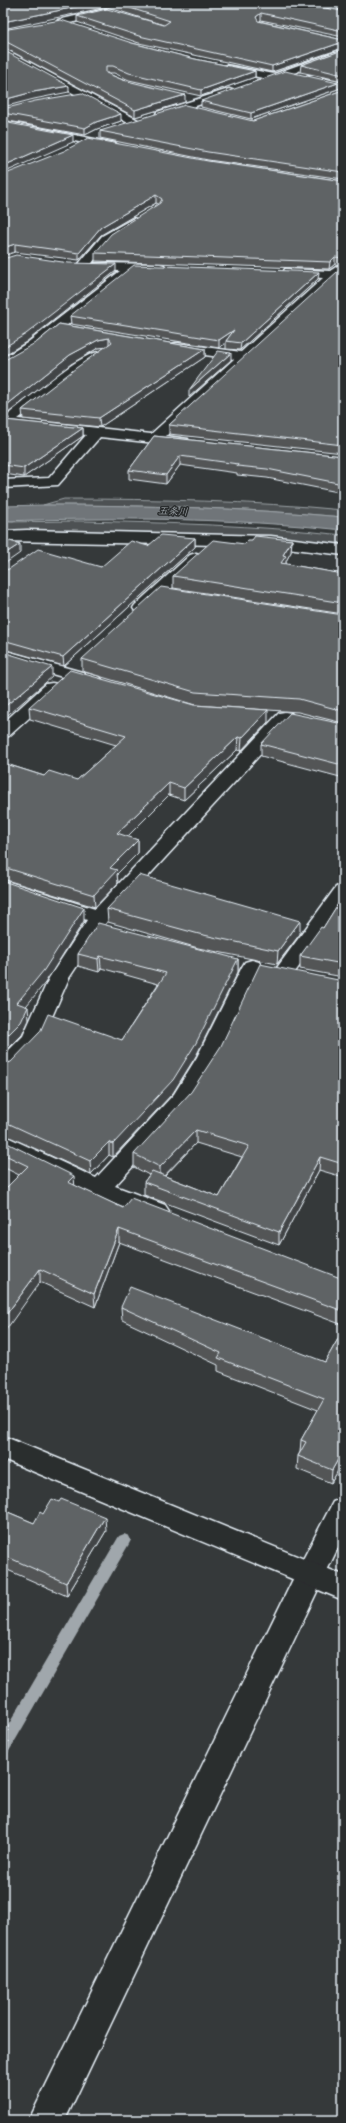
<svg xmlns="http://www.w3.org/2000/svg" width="346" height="2123" viewBox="0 0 346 2123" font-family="Delius,'Klee One',sans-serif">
  <rect width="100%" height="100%" fill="#35393a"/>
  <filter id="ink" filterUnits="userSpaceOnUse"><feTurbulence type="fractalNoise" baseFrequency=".025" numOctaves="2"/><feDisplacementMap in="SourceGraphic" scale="8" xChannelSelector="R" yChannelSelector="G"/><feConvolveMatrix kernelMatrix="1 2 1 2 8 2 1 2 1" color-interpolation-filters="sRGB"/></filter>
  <g filter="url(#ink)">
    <g fill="#4d5152" stroke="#9aa1a5">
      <path d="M64,499C158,499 250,501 343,510V517C243,508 143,505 43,505Z"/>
      <path d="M80,521C168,523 255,525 343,535V545L278,537L3,532V522Z"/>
    </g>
    <path fill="#707579" stroke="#a0a7ac" d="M43,505C143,505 243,508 343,517V530C231,518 116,517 3,521V506Z"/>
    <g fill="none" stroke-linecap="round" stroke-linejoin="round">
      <g fill="#a0a7ac" fill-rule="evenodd">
        <polygon points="15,53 26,58 22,59 15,55"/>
        <polygon points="36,65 40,65 47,70 43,71 36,67"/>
        <polygon points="62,79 66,79 83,90 79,91 62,81"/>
        <polygon points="124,1534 129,1536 131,1540 129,1544 8,1753 3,1755 3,1734 119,1536"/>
      </g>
      <g stroke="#e8f1f8" stroke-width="3">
        <g id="minor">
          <polygon points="338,3 343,3 343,7 327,14 323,11"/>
          <polygon points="106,9 110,12 109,14 61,25 57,22 58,20"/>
          <polygon points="3,48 138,120 139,122 134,125 130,124 3,55"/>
          <polygon points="343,49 343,55 261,85 256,82 263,78 226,71 221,68 226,65 274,74"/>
          <polygon points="310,75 343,83 343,89 307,80 307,76"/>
          <polygon points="229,89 232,90 232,94 165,116 161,117 156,114 157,112"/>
          <polygon points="3,121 115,143 120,146 115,149 3,127"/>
          <polygon points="134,218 140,221 138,223 110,240 92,263 160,264 164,265 166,268 164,271 135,271 37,349 3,368 3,358 27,343 120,271 83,270 77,266 102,236"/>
          <path d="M339,265L343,266V279L336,278L166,436L188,439L190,442L188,445L183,446L100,437L58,485L3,488V480L49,478L86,435L3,426V418L10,419L8,416L10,413C26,401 85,348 103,352L105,355L75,375L18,419L151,434L234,359L176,351L171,350L169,347L171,344L176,343L241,352L323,278L289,276L283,272L285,269L330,271Z"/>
          <polygon points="27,530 271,536 343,545 343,555 271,546 3,541 3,531"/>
          <polygon points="196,553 202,555 204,558 202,561 147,611 135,611 133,608 135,605 190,555"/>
          <polygon points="3,650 100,677 103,681 100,685 94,686 3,660"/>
          <polygon points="52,683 58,684 61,688 58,692 9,736 3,737 3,723 46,684"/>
          <polygon points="285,712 291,713 294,717 291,721 107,921 69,978 40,1044 11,1074 3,1076 3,1056 23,1036 49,978 87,920 3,892 3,880 95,909 279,713"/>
          <polygon points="343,885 343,905 290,979 283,981 276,979 273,974 276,969 336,887"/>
          <polygon points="252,960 259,962 262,967 219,1058 190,1104 115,1186 165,1205 169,1211 165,1217 157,1220 91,1195 3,1153 3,1135 96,1178 174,1094 197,1057 242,967 245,962"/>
          <polygon points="343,1498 343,1537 65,2120 29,2120 300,1565 333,1502"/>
        </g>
      </g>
      <g stroke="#e8f1f8" stroke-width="3">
        <polygon id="tertiary" points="3,1436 343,1575 343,1600 3,1459"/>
      </g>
      <use href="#minor" fill="#2a2d2e" fill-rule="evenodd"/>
      <use href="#tertiary" fill="#2a2d2e" fill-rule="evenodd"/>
    </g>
    <g fill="#525557" stroke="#e8f1f8" fill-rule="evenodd">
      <polygon points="3,3 293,3 343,11 343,37 261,20 259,21 343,40 343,48 272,72 139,43 77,22 77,16 163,25 107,7"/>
      <polygon points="309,3 343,3 343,8"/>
      <polygon points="3,30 132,43 195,59 255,71 255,77 201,96 129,80 114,73 107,73 123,80 185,102 135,117 3,47"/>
      <polygon points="343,50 343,81 300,72 301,65"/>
      <polygon points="338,89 251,119 201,107 201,101"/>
      <polygon points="343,90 343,179 208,160 100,138 100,131 253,121"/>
      <polygon points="3,109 121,121 97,129 85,135 3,120"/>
      <polygon points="208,161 343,181 343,266 335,264 329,269 95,261 95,253 158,204 156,203 101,235 79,260 15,252 3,175"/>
      <polygon points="343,272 343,453 169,434 169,425"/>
      <polygon points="318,279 240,350 226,349 226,343 219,348 71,324 70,316"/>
      <polygon points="59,324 205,349 205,357 100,427 23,419 22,410 105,347 98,348 71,364 37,342"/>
      <polygon points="3,419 5,420 83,428 83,436 24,477 4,474 3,475"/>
      <polygon points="154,436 343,456 343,493 267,478 237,475 237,473 180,465 166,484 129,479 129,470"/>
      <polygon points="195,538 195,547 64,666 3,649 3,570 101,567 148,546"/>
      <polygon points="252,540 292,540 291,552 286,561 286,564 343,574 343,614 173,588 173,576 245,544"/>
      <polygon points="343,615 343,723 298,712 195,705 82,671 82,659"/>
      <polygon points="194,705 268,722 241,751 237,750 184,800 169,795 127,837 138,840 138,853 117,874 118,883 95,907 3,879 3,763 44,776 77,780 116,745 30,719 29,707"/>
      <polygon points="343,724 343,779 340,778 340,777 261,756 261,744"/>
      <polygon points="343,896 343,977 300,969 300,956 323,928"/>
      <polygon points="107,909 300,934 277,964 198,948 108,922"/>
      <polygon points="78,954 238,959 238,972 196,1056 173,1093 113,1157 109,1155 91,1174 3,1134 3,1064 122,1040 158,984 101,968 99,972 78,966"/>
      <path d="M343,981V1177L319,1170L279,1245L144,1195V1182L149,1175L134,1167V1154ZM196,1143L242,1157L219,1197L165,1176Z"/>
      <polygon points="3,1141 75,1186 123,1208 343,1279 343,1325 119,1242 95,1307 40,1282 19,1175 3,1167"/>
      <polygon points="121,1307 325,1362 343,1330 343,1465 341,1469 339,1469 331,1483 297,1469 298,1456 300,1452 301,1440 318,1410 218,1371 218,1365 122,1320"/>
      <polygon points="3,1510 34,1523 43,1514 106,1531 67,1596 3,1568"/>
    </g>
    <g fill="#424547" stroke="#e8f1f8">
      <polygon points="95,3 107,3 107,7 3,29 3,22"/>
      <polygon points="261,13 261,20 256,24 256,17"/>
      <polygon points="343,42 343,48 272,72 272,66"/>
      <polygon points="255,71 255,77 201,96 201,90"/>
      <polygon points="338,83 338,89 251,119 251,113"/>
      <polygon points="69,86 69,92 34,99 3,107 3,100 33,92"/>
      <polygon points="185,95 185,102 135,117 135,110"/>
      <polygon points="121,114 121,121 97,129 85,135 85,128 96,122"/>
      <polygon points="73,135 73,142 3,173 3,166"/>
      <polygon points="156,195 156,203 101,235 79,260 79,253 101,227"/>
      <polygon points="15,244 15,252 3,256 3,248"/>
      <polygon points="335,257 335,264 329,269 330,262"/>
      <polygon points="116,264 116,271 26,342 3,356 3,348"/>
      <polygon points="319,272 318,279 240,350 241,343"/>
      <polygon points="234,330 226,341 226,343 219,348 219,340"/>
      <polygon points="109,338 109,347 98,348 71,364 3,417 3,408 70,355 98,340"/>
      <polygon points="205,349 205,357 100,427 99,418"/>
      <polygon points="231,353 231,360 189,397 189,390"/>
      <polygon points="83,428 83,436 24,477 24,468"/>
      <polygon points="180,456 180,465 166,484 166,475"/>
      <polygon points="195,538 195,547 64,666 63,657"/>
      <polygon points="292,540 291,552 286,561 286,567 281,563 283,555"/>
      <polygon points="20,544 20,553 3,565 3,555"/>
      <polygon points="52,667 52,677 3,719 3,708"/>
      <polygon points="268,710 268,722 241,751 242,738"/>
      <polygon points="238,737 237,750 184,800 184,788"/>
      <polygon points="169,783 169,795 118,846 117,833"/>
      <polygon points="138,840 138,853 117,874 118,883 95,907 94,895 110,868"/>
      <polygon points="84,908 84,921 45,983 18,1016 17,1003"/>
      <polygon points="300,921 300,934 277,964 278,951"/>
      <polygon points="100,956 101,968 99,972 98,959"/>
      <polygon points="238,959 238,972 196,1056 173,1093 113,1157 113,1144"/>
      <polygon points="28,1007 29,1020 22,1035 3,1054 3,1040"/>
      <polygon points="196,1130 196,1143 160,1180 160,1167"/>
      <polygon points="109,1142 109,1155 91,1174 90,1161"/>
      <polygon points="320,1157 319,1170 279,1245 279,1232"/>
      <polygon points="74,1176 75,1189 68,1182"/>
      <polygon points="119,1229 119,1242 95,1307 94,1294"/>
      <polygon points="40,1269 40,1282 3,1334 3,1319"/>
      <polygon points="343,1455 343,1465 341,1469 342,1456"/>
      <polygon points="340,1456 339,1469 331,1483 332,1470"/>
      <polygon points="105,1517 106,1531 67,1596 66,1583"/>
    </g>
    <g fill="#5f6365" stroke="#e8f1f8">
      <polygon points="3,3 95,3 3,22"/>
      <polygon points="115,3 293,3 343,11 343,31 261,13 256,17 258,21 343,40 343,42 272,66 139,36 77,16 107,9 164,25 170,21"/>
      <polygon points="61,20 132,43 195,59 255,71 201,90 129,73 113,66 106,66 106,73 123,80 185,95 135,110 3,40 3,30"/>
      <polygon points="3,50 69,86 33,92 3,100"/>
      <polygon points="343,50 343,75 301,65"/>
      <polygon points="285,71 338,83 251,113 201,101"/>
      <polygon points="343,90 343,172 208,152 100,131 185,105 253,121"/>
      <polygon points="82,93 121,114 96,122 85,128 3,113 3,109 35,101"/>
      <polygon points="3,122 73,135 3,166"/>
      <polygon points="88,138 208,161 343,181 343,258 335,257 330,262 95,253 111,234 160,203 162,199 156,195 101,227 79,253 15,244 3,248 3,175 64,151"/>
      <polygon points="16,255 69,263 116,264 26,334 3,348 3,259"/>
      <polygon points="134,265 319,272 241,343 226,341 234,330 219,340 70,316"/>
      <polygon points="337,272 343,272 343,445 169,425"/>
      <polygon points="59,324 205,349 99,418 22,410 76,368 112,342 109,338 98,340 70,355 3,408 3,361 37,342"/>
      <polygon points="218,351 231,353 189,390"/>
      <polygon points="3,419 5,420 83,428 24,468 3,465"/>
      <polygon points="154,436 343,456 343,484 267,469 237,466 238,464 180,456 166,475 129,470"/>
      <polygon points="161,535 195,538 63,657 3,640 3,570 9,569 38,549 101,567 131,541 148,546"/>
      <polygon points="255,536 292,540 283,555 286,556 281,563 343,574 343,603 173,576 213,540 245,544 248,540 252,540"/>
      <polygon points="3,539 20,544 3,555"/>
      <polygon points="161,587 343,615 343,711 299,699 195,692 82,659"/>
      <polygon points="3,652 52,667 3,708"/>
      <polygon points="70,670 194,705 268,710 242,738 238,737 184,788 169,783 117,833 138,840 110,868 117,870 94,895 3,867 3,763 44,776 49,771 77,780 126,736 29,707"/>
      <polygon points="290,713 343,724 343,767 340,766 342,765 261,744"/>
      <polygon points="139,875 300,921 278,951 199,934 107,909"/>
      <polygon points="3,881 84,908 44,970 17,1003 28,1007 21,1022 3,1040"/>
      <polygon points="343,896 343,964 300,956 321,927 323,928"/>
      <polygon points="98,923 238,959 196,1043 173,1080 113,1144 109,1142 90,1161 3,1121 3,1064 11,1062 40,1032 48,1014 122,1040 166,973 100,956 98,959 78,954"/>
      <polygon points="260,964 343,981 343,1164 320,1157 279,1232 144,1182 152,1171 219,1197 249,1146 196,1130 160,1167 134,1154 191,1092 221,1046"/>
      <polygon points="3,1141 74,1176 68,1182 123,1208 131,1198 343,1279 343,1311 119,1229 94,1294 40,1269 3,1319 3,1191 28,1166 3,1154"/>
      <polygon points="130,1287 325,1362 343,1330 343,1455 342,1456 340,1456 332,1470 298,1456 306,1442 301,1440 324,1399 218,1358 221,1353 121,1307"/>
      <polygon points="52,1499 59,1502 61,1499 105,1517 66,1583 3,1555 3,1510 34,1523 40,1512 43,1514"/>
    </g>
  </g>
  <g text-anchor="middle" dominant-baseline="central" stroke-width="3" stroke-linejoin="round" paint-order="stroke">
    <g font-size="10" font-style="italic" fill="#acb3b8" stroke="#2a2d2e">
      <text transform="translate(173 511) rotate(2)">五条川</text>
    </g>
  </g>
  <rect width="346" height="2123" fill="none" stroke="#2a2d2e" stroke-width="16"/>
  <rect x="8" y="8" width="330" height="2107" fill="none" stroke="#e8f1f8" stroke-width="1.5" filter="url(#ink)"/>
</svg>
